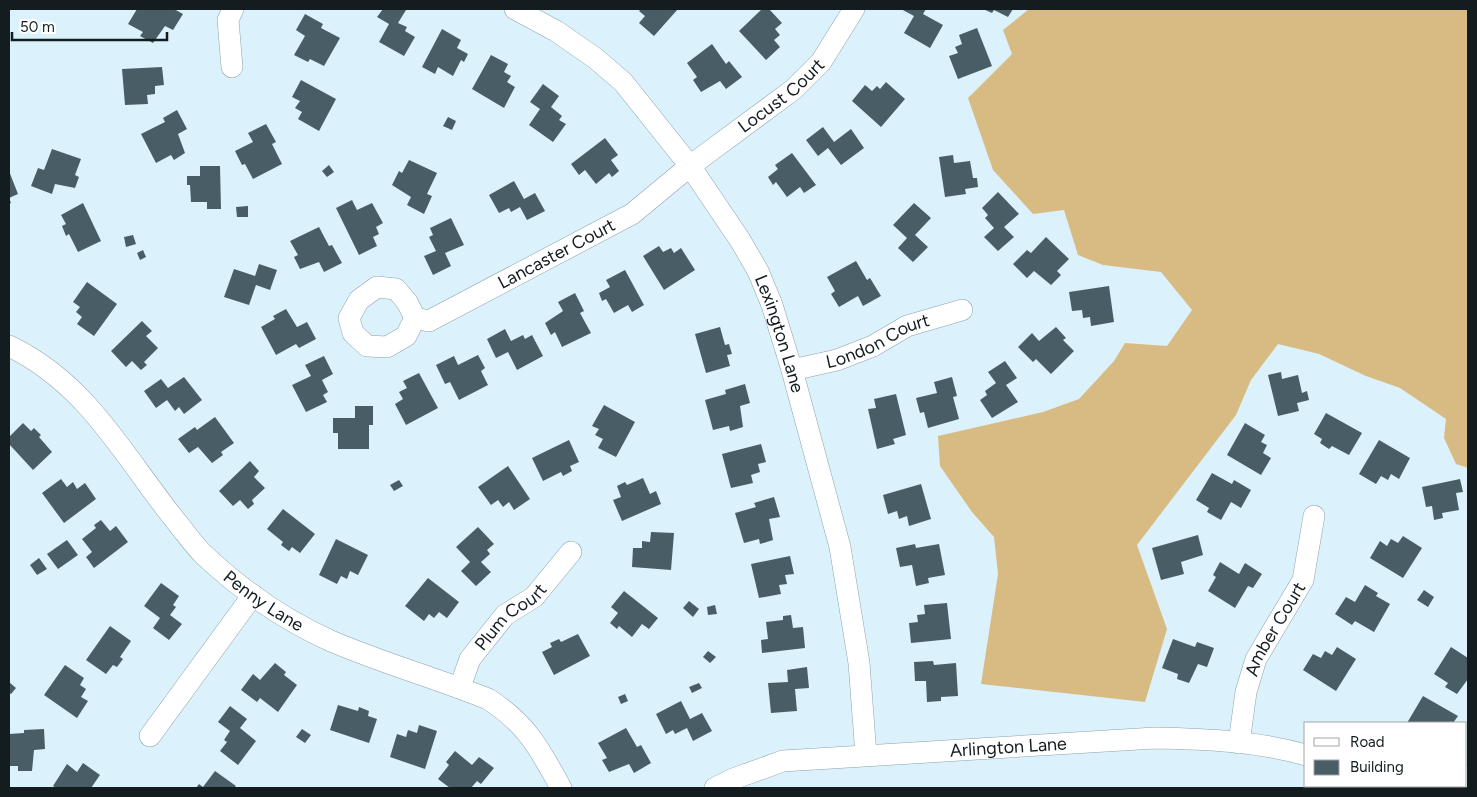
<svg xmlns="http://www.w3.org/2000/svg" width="1477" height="797" viewBox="0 0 1477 797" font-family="Figtree,sans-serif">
  <rect width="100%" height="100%" fill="#dbf2fd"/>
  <polygon fill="#d8bb82" points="1029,9 1468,9 1468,468 1456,464 1444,438 1446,419 1400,388 1366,376 1319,354 1278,344 1251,380 1236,415 1137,545 1167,629 1145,702 981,684 998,574 994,537 972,512 940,466 938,436 1043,412 1079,399 1114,361 1125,343 1167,346 1192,310 1161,272 1103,265 1078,255 1064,210 1033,214 993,170 968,98 1012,54 1003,30"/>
  <g fill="#495d66">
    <polygon points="137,9 174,9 183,14 173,30 165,26 153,43 140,36 143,32 128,24"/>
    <polygon points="383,9 406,10 398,23 407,27 405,31 415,37 404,56 379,42 389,24 377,17"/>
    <polygon points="641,9 678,9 654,36 639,23 645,16 639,11"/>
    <polygon points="762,9 769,9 782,23 775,29 780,35 774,40 780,47 766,60 739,31"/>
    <polygon points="901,9 926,9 923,14 943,25 930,48 904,33 914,16"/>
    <polygon points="983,9 1013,9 1008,17 994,10 992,13"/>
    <polygon points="305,14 323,24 321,28 340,38 324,66 310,59 308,62 294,55 305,36 296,30"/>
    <polygon points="977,28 992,66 958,79 949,56 958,53 955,47 962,44 959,35"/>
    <polygon points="442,29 461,40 457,48 468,54 464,62 461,60 453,76 438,67 435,74 422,67"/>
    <polygon points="712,44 726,64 729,61 742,77 726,89 720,81 701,92 693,80 697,77 687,63"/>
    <polygon points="491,55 508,64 504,72 511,76 507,82 515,87 504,108 472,89"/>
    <polygon points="162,67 164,85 155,86 155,94 147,95 148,104 125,105 122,69"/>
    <polygon points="301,80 336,99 319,131 298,119 302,112 295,108 300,101 292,97"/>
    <polygon points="886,82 905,99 881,127 852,101 865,85 872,91 877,86 880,89"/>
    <polygon points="543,84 559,96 551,107 562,116 559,120 566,124 553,142 529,125 540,109 530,102"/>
    <polygon points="177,110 187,129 178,134 185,153 174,160 171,155 156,163 141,134 165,122 163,118"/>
    <polygon points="448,117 456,121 452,130 443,126"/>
    <polygon points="266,124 276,142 272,144 282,164 253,179 245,164 242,165 235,151 253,142 248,133"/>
    <polygon points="823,127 834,142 851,129 864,148 841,165 828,148 818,156 806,140"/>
    <polygon points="605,138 618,155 611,160 619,171 612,177 609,173 596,184 585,170 579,175 571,164"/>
    <polygon points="52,149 81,159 75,175 79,177 75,188 55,184 52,194 31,186 38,168 44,170"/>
    <polygon points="792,153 816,185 804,193 800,187 787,197 776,182 773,185 768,177 778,169 775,165"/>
    <polygon points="953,155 954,163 970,161 973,178 977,178 978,187 965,189 966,194 945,197 939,157"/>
    <polygon points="409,160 437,173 427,194 432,196 424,214 407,205 411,197 392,185 399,171 402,173"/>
    <polygon points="329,165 334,172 327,177 322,171"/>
    <polygon points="200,166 220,166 221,209 207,209 207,202 191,202 190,185 187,185 187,176 200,176"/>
    <polygon points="9,171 18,194 9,198 11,203 9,204"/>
    <polygon points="514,181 524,199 535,193 545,211 527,220 520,207 511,212 509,208 499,213 489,195"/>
    <polygon points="998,192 1019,214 1004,227 1014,237 998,251 984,237 994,228 985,218 988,215 982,208"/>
    <polygon points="352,200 357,210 372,203 383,223 376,227 379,234 373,237 377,246 359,255 336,208"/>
    <polygon points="83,203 101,241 78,252 69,234 66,236 62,226 66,224 61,215"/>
    <polygon points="914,203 931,218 915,235 928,247 913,262 898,248 907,238 893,225"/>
    <polygon points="248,206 248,217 237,217 236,207"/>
    <polygon points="451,218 464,245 445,253 451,266 433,275 424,256 436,251 429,237 433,235 430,228"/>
    <polygon points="319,227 329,246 332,245 342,263 324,272 319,262 300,269 294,257 298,255 290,241"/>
    <polygon points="133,235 136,244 126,247 124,237"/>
    <polygon points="1046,237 1069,259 1057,271 1061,275 1051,285 1034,271 1027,278 1013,264 1027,250 1031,253"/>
    <polygon points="659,246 663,252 671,248 674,253 681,248 695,270 664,290 643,256"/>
    <polygon points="143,250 146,257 140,260 137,253"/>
    <polygon points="856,261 867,280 870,278 881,296 863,306 858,296 839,307 831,294 835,291 827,277"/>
    <polygon points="259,264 277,270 270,290 256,285 249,305 224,297 234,269 255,276"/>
    <polygon points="625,270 644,305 632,312 628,305 614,313 606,299 602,301 599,293 610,287 606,280"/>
    <polygon points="87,282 117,304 94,336 77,324 82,317 76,312 80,307 73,302"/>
    <polygon points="1109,286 1114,322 1091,326 1090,317 1083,318 1082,310 1072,311 1069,292"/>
    <polygon points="575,293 584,311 580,313 591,333 562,347 555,332 551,335 545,323 563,311 558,302"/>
    <polygon points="286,309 297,327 307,322 316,339 299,348 296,344 276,355 261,327 275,319 273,316"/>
    <polygon points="142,321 152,331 146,336 158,348 144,362 147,365 141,370 132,361 126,367 111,351"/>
    <polygon points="720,327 725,345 729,344 732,354 727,355 730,366 706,373 695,334"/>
    <polygon points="1056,327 1066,338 1063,340 1074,351 1051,374 1036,359 1033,362 1018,347 1032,333 1039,341"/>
    <polygon points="505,329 511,341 523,335 525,339 532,335 543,356 517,370 508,352 496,358 487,339"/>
    <polygon points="478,355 485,368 481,371 488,385 459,400 450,382 445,384 436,365 454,356 458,365"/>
    <polygon points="324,356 333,374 322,380 328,392 323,395 327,402 306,412 292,385 311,376 305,365"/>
    <polygon points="1005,361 1017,378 1006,385 1018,402 992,418 980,400 987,395 985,391 996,383 988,372"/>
    <polygon points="1281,372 1282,379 1298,375 1302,393 1307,391 1309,400 1297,403 1299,411 1278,416 1268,375"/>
    <polygon points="419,373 438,408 406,425 395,404 403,399 399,392 407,388 403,381"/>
    <polygon points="184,377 202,400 184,414 179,407 175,411 167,400 156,408 144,391 161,379 168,388"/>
    <polygon points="952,377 957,396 953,397 959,419 928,428 924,412 920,413 916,398 937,393 934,382"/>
    <polygon points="745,384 750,403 740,406 743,427 730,431 729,426 713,430 705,400 726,394 725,390"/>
    <polygon points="896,394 906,435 893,439 895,444 877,449 868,409 876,408 874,399"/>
    <polygon points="604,405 635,422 616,457 598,448 603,439 595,435 599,429 592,426"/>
    <polygon points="355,406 373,406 373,425 369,425 369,449 338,449 338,433 333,433 333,418 355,418"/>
    <polygon points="1326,413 1362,433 1349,455 1332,446 1329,449 1320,443 1322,439 1314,434"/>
    <polygon points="215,417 234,443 221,452 223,455 212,463 198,447 189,453 178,439 195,427 197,430"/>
    <polygon points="23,423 31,431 34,428 41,435 39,437 52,452 33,470 9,444 9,437"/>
    <polygon points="1245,423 1265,435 1261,442 1267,445 1263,453 1271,458 1261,475 1227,455"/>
    <polygon points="569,440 579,462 570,466 572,471 563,476 561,472 543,481 532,458"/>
    <polygon points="1379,440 1410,458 1399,479 1391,474 1388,480 1381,476 1376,484 1359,474"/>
    <polygon points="761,444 766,462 758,464 760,472 751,475 753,483 731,488 722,454"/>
    <polygon points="250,461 259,471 254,477 265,488 252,500 254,504 248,509 240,500 233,506 219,491"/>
    <polygon points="508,466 530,499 514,510 509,502 503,507 498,500 491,505 478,487"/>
    <polygon points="1212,473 1232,484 1234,480 1251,490 1241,508 1231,502 1221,520 1207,512 1209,508 1196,500"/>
    <polygon points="643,478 650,494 656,491 661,504 622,521 613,500 621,497 617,486 625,482 627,485"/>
    <polygon points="61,479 67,487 73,482 77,489 85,483 96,499 64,523 42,493"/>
    <polygon points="1460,479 1463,492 1456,493 1459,510 1442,513 1443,518 1434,520 1432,506 1426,507 1422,487"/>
    <polygon points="399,480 403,486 394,491 390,485"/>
    <polygon points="921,484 931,519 909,526 907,516 899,519 897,511 888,514 883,495"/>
    <polygon points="774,497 780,517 769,519 773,540 760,544 759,539 744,543 735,513 756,507 754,503"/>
    <polygon points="283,509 315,534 300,553 292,547 289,551 281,545 283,542 267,529"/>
    <polygon points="101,520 110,531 116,526 128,542 94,568 86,557 92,552 82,539 96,528 94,525"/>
    <polygon points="478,527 494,544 487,550 490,554 481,562 491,572 476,586 461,571 470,562 456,547"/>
    <polygon points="651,532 674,533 671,570 632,567 633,548 642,548 642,541 650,542"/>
    <polygon points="1198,535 1203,555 1181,562 1184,574 1161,580 1152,548"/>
    <polygon points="1403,536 1422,548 1403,578 1370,558 1380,541 1387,546 1391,539 1398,543"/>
    <polygon points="336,539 368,555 358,575 350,571 347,579 341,576 337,584 319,575"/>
    <polygon points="67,540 78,555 58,569 47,554"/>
    <polygon points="915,544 916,548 939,544 945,575 928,578 929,583 916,586 912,565 900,567 896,548"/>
    <polygon points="790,556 794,574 785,575 787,584 779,585 781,594 759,598 751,564"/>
    <polygon points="39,558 47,569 37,575 30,565"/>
    <polygon points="1220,562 1239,574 1245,563 1262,574 1253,588 1248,586 1235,608 1208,591 1216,577 1213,575"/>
    <polygon points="428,578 459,602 447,618 439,612 434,618 429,614 424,621 405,606"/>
    <polygon points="161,583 179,596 173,605 176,607 170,615 182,624 169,640 153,628 160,618 144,606"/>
    <polygon points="1365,585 1378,593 1376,596 1390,604 1374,632 1355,621 1352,625 1335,614 1346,597 1355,602"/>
    <polygon points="1424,590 1434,597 1428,607 1417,600"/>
    <polygon points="624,591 658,618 649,629 642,624 632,637 619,626 617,629 610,623 618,613 611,607"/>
    <polygon points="689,601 699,609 693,617 683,608"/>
    <polygon points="947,603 951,639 911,643 909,623 918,622 917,615 925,614 924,605"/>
    <polygon points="715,605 717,614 708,615 707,607"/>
    <polygon points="791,615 793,628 803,627 805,648 762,653 761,640 768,639 766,622 783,620 783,616"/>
    <polygon points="110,626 131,641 120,657 123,659 117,667 113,665 106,674 86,660"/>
    <polygon points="578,634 590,656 554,675 542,652 552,647 550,643 559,639 561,642"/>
    <polygon points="1173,639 1195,647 1197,642 1214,648 1207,667 1198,664 1189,683 1177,679 1178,674 1162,668"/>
    <polygon points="1337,647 1356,659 1336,691 1303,670 1313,654 1321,658 1325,651 1332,655"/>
    <polygon points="1451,647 1468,658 1468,679 1457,694 1445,687 1448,683 1434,674"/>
    <polygon points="708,651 716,657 710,663 703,657"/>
    <polygon points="933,661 934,665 956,663 958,696 941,697 941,701 927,702 926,681 915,681 914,662"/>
    <polygon points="275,663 286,672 284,675 297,685 278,712 260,698 257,702 241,690 253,674 260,680"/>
    <polygon points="65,665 84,678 80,685 86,689 81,697 88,701 77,718 44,695"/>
    <polygon points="807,667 809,688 795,689 797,711 771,713 768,683 788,682 787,670"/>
    <polygon points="9,682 16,688 11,694 9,693"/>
    <polygon points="699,683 702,688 692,693 689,687"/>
    <polygon points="625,694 628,701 621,704 618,697"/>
    <polygon points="1423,696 1458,716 1453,723 1407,723"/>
    <polygon points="681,701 690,719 702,713 712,731 693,741 687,728 675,734 673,730 666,734 656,714"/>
    <polygon points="338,705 358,711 359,707 369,711 368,716 377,719 369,743 330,730"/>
    <polygon points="230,706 247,719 240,728 256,741 238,765 220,751 227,742 224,740 230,731 218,722"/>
    <polygon points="419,725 437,731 425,769 390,757 397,734 406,737 408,730 417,733"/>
    <polygon points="626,728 637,747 641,745 651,763 634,773 629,764 609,772 602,760 607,758 598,743"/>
    <polygon points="44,729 45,749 34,750 32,771 18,771 18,766 9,766 9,734 24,733 24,730"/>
    <polygon points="302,729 311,735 305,743 296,737"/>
    <polygon points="455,751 472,765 479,757 494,768 481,784 477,781 471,788 450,788 438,779 449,765 446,762"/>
    <polygon points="83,763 100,775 91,788 56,788 53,786 67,764 77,772"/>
    <polygon points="215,771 236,786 234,788 196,788 199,784 203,787"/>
  </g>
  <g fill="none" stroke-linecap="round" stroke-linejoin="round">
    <g stroke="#8ca2ac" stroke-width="22">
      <g id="minor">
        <path id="s1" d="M515,9L556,31L595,58L623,82L690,166L740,240L758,271L772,305L792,370L840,547L859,663L866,755"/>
        <polyline points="232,67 228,20 233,9"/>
        <path id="s2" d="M415,318L407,302L396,289L377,287L359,300L349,318L353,333L367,346L387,347L406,336L415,318L429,321L632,214L690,166L794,89L821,62L854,9"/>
        <path id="s3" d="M9,346C89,384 125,459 179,525C187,535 194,545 203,554C240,589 284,620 331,641C382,663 436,678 488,699C526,723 540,749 561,788"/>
        <path id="s4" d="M792,370L837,360L873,346L907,326L962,310"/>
        <path id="s5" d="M460,687L470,659L505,615L534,597L571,552"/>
        <polyline points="150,736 253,595"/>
        <path id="s6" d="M1239,743L1246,692L1256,659L1303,580L1314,516"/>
        <polyline points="1466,780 1468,776"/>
        <polyline points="1390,786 1396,788"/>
        <path id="s7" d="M715,788L733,779L783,761L1155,738C1205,739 1257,741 1306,755"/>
      </g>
    </g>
    <use href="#minor" stroke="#fff" stroke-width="21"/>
  </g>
  <g text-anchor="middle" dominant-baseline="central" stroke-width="5" stroke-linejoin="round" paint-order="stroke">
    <g font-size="18" fill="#131c1f" stroke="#fff">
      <text stroke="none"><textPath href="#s2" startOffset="628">Locust Court</textPath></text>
      <text stroke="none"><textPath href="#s2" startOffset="352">Lancaster Court</textPath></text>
      <text stroke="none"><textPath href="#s1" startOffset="430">Lexington Lane</textPath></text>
      <text stroke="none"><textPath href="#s4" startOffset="91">London Court</textPath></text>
      <text stroke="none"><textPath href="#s3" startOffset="364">Penny Lane</textPath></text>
      <text stroke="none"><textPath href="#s5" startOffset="89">Plum Court</textPath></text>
      <text stroke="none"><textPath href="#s6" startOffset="121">Amber Court</textPath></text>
      <text stroke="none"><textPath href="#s7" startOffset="299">Arlington Lane</textPath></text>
    </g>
  </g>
  <rect width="1477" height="797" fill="none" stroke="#131c1f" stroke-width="20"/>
  <rect x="1304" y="722" width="162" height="65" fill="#ffffff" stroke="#a1a4a5"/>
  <rect x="1314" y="738" width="25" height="8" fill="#ffffff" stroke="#a1a4a5"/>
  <text x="1350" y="747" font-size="15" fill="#131c1f">Road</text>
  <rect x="1314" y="760" width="25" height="15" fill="#495d66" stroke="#a1a4a5"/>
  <text x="1350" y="772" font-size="15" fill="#131c1f">Building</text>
  <path d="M12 32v8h155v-8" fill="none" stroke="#131c1f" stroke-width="2.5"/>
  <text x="20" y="32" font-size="15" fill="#131c1f" stroke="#ffffff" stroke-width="4" paint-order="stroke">50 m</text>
</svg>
